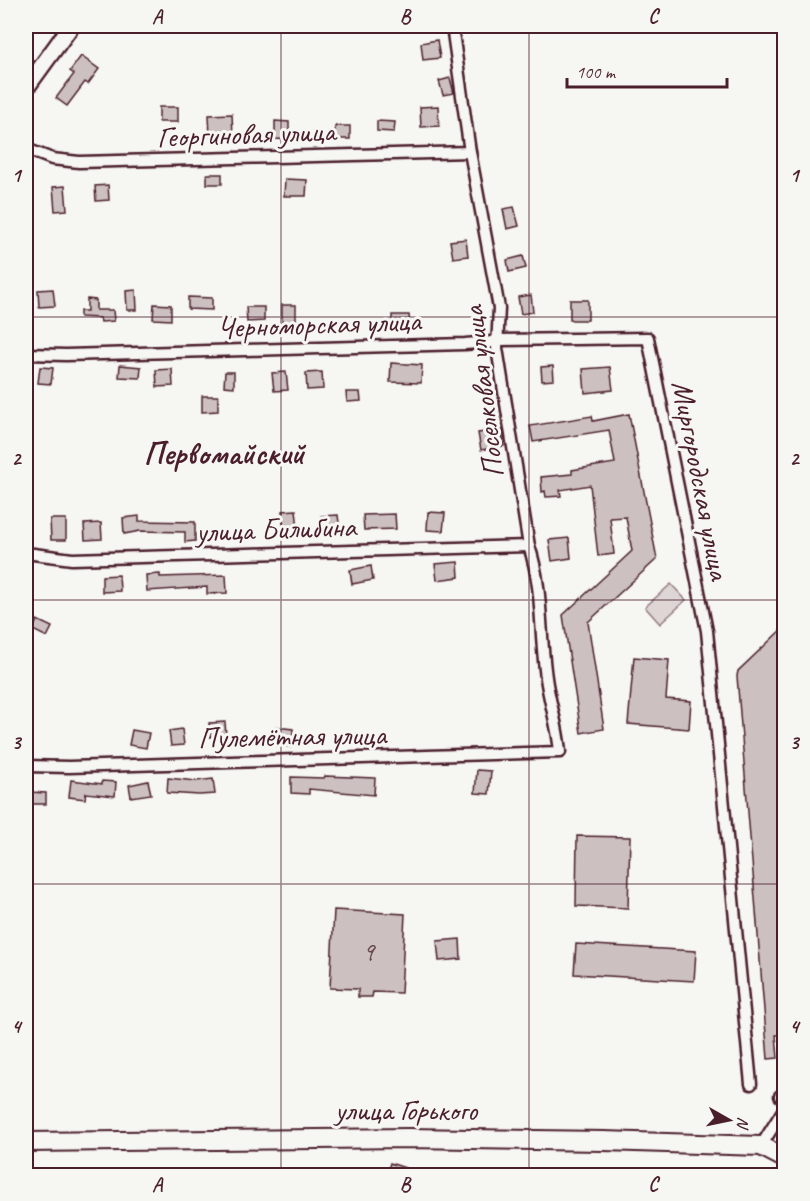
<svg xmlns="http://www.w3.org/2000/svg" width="810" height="1201" viewBox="0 0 810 1201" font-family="Caveat,sans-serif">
  <rect width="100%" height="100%" fill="#f6f6f2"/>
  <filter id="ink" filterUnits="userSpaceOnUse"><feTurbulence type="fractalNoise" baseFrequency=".0167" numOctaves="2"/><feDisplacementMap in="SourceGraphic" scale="12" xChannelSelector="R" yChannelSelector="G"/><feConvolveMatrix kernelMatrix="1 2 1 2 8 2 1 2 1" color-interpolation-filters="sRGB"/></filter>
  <g filter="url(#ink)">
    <polygon fill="#ddd6d5" stroke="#947a80" stroke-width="1.5" points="671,584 686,600 660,624 645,607"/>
    <g fill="#ccc1c0" stroke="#4a1f2b" stroke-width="1.5">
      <polygon points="437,40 440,58 423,60 421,43"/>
      <polygon points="81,56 99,69 88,84 85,82 67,106 56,98 74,74 70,71"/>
      <polygon points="450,78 454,93 443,95 439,81"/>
      <polygon points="438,106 439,126 421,127 420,107"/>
      <rect x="159" y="107" width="19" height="15"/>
      <polygon points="232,114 233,136 210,137 209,115"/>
      <polygon points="275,121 289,122 289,140 275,139"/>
      <polygon points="377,121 395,122 394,132 377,131"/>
      <rect x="335" y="126" width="15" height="13"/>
      <rect x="207" y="174" width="15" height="10"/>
      <polygon points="285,179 307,180 306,196 284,196"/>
      <polygon points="108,185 109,200 96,201 95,186"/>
      <polygon points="65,186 67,210 55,211 53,187"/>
      <polygon points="514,207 519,226 507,229 503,209"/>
      <polygon points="466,239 468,256 453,258 450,241"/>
      <polygon points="523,256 526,268 509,272 507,260"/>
      <polygon points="53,289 55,306 39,307 38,290"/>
      <polygon points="136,290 137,310 127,310 126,291"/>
      <polygon points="531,295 533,312 521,314 518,297"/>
      <polygon points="188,297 212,298 212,310 188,309"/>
      <polygon points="87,299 96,300 96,310 113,310 114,321 101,322 100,318 80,317 80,311 87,311"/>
      <rect x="570" y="300" width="18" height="20"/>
      <polygon points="154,304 171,305 171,320 153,319"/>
      <rect x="282" y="305" width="14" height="19"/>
      <polygon points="246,307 264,307 264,321 247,322"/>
      <polygon points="392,315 409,315 410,326 392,327"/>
      <polygon points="391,363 422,365 421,383 390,382"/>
      <polygon points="120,365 141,367 140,378 119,377"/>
      <polygon points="553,366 554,380 542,381 541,367"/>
      <polygon points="40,367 53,368 51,384 38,383"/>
      <polygon points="610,367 613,390 585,393 583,369"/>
      <polygon points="172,369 173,386 157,387 156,370"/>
      <polygon points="225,372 234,372 234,387 224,386"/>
      <polygon points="286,372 288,390 274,391 272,373"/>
      <polygon points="322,372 323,389 307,390 306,373"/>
      <polygon points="346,392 360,392 361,401 347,402"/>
      <polygon points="202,396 218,396 218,411 202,412"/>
      <polygon points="629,414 657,559 588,622 604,729 581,733 563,615 632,551 626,517 610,518 614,554 598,556 590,485 560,490 561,496 546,497 545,491 542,492 541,477 572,474 572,470 615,463 609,430 533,442 530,426 592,416 593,421"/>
      <polygon points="502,430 504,446 481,450 478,433"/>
      <polygon points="296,510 298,529 284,531 282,511"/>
      <polygon points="428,512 445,513 443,531 427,530"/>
      <polygon points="395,514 396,529 364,530 363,515"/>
      <polygon points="338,515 340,531 323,532 321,516"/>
      <polygon points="139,516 139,521 195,522 195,541 185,542 185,532 140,531 124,534 123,518"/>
      <polygon points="50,519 66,519 66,540 51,540"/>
      <polygon points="101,523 102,539 85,540 84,524"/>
      <polygon points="569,538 571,558 552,561 549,540"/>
      <polygon points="458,562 459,577 437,580 435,564"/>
      <polygon points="371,566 373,580 352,584 350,570"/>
      <polygon points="160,574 160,577 226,575 227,593 207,594 207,587 147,591 146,575"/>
      <polygon points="119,575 120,591 102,592 102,576"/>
      <polygon points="37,620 52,627 47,637 33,630"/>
      <polygon points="784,627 784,708 782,706 784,735 784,1035 776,1035 778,1058 768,1059 737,676 738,671"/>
      <polygon points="634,657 669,660 666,699 691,701 689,729 628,724"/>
      <polygon points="225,722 226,736 210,737 209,723"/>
      <polygon points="276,727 293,729 292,747 274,745"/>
      <polygon points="182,729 184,745 171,746 169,731"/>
      <polygon points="132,730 149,733 146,748 129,745"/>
      <polygon points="477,770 491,771 489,794 475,793"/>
      <polygon points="325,776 375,778 374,795 309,789 309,794 291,793 291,777 324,778"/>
      <polygon points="168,778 196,781 213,779 215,794 199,795 167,793"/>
      <polygon points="71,780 102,784 102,781 116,782 115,796 86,793 85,799 69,797"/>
      <polygon points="148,781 151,794 131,797 129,785"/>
      <polygon points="29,792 46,793 46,804 28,804"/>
      <polygon points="577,836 630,837 628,908 576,906"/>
      <polygon points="334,910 405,914 401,993 373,992 372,997 358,997 358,989 330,988"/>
      <polygon points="460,939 461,959 439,961 437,941"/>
      <polygon points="576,944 696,951 694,981 574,974"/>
      <polygon points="390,1163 424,1174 424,1176 386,1176"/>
    </g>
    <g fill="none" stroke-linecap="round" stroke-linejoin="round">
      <g stroke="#4a1f2b" stroke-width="15">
        <g id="street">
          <polyline points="26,149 52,159 79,162 470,152"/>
          <polyline points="26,354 66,355 465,344 491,342 497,340 648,338 707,631 751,1084"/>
          <polyline points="26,553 72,559 529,546"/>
          <path d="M26,766L69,767L560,752C558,728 551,707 547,684C539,638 544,590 529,546L497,348L499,308L470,152L452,26"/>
          <polyline points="780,1096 784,1099"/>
          <polyline points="761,1146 784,1109"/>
        </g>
      </g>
      <g stroke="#4a1f2b" stroke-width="20">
        <polyline id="secondary" points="26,88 71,26"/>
      </g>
      <g stroke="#4a1f2b" stroke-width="22">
        <polyline id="primary" points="26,1142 409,1138 604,1141 761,1146 784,1158"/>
      </g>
      <use href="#street" stroke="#f6f6f2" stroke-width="10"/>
      <use href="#secondary" stroke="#f6f6f2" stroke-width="15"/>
      <use href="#primary" stroke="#f6f6f2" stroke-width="18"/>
    </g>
  </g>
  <path fill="none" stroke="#4a1f2b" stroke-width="1.5" stroke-opacity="0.55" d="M281,26V1176M529,26V1176M26,317H784M26,600H784M26,884H784"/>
  <g text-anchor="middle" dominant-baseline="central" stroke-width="6" stroke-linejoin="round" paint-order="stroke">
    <g font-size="27" fill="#6a4850">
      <text x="368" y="951">9</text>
    </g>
    <g font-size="30" fill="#4a1f2b" stroke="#f6f6f2">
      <text transform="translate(246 134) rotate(-2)">Георгиновая улица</text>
      <text transform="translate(319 324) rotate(-2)">Черноморская улица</text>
      <text transform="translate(483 392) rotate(-97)">Поселковая улица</text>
      <text transform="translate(701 480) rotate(79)">Миргородская улица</text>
      <text transform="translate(276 529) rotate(-2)">улица Билибина</text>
      <text transform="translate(292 736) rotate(-1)">Пулемётная улица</text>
      <text x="406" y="1110">улица Горького</text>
    </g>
    <g font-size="32" font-weight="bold" fill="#4a1f2b" stroke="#f6f6f2">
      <text x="224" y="453">Первомайский</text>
    </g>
  </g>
  <rect width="810" height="1201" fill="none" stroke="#f6f6f2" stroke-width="66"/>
  <g transform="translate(729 1120) rotate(99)" stroke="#f6f6f2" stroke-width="4.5" paint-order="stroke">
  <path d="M0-4.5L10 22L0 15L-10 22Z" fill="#4a1f2b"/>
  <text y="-9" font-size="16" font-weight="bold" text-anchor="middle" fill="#4a1f2b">N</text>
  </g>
  <path d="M567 78v9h160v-9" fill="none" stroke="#4a1f2b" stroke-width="3"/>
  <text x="576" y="78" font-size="18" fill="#4a1f2b" stroke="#f6f6f2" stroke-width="4.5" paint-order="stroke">100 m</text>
  <rect x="33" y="33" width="744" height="1135" fill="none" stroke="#4a1f2b" stroke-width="2"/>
  <g font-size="20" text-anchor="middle" font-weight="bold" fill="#4a1f2b">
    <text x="157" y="23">A</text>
    <text x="405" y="23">B</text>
    <text x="653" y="23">C</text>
    <text x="16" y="182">1</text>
    <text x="794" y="182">1</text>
    <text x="16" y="465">2</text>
    <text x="794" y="465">2</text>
    <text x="16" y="749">3</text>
    <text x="794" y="749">3</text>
    <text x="16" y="1033">4</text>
    <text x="794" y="1033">4</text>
    <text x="157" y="1191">A</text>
    <text x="405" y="1191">B</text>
    <text x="653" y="1191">C</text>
  </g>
</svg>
